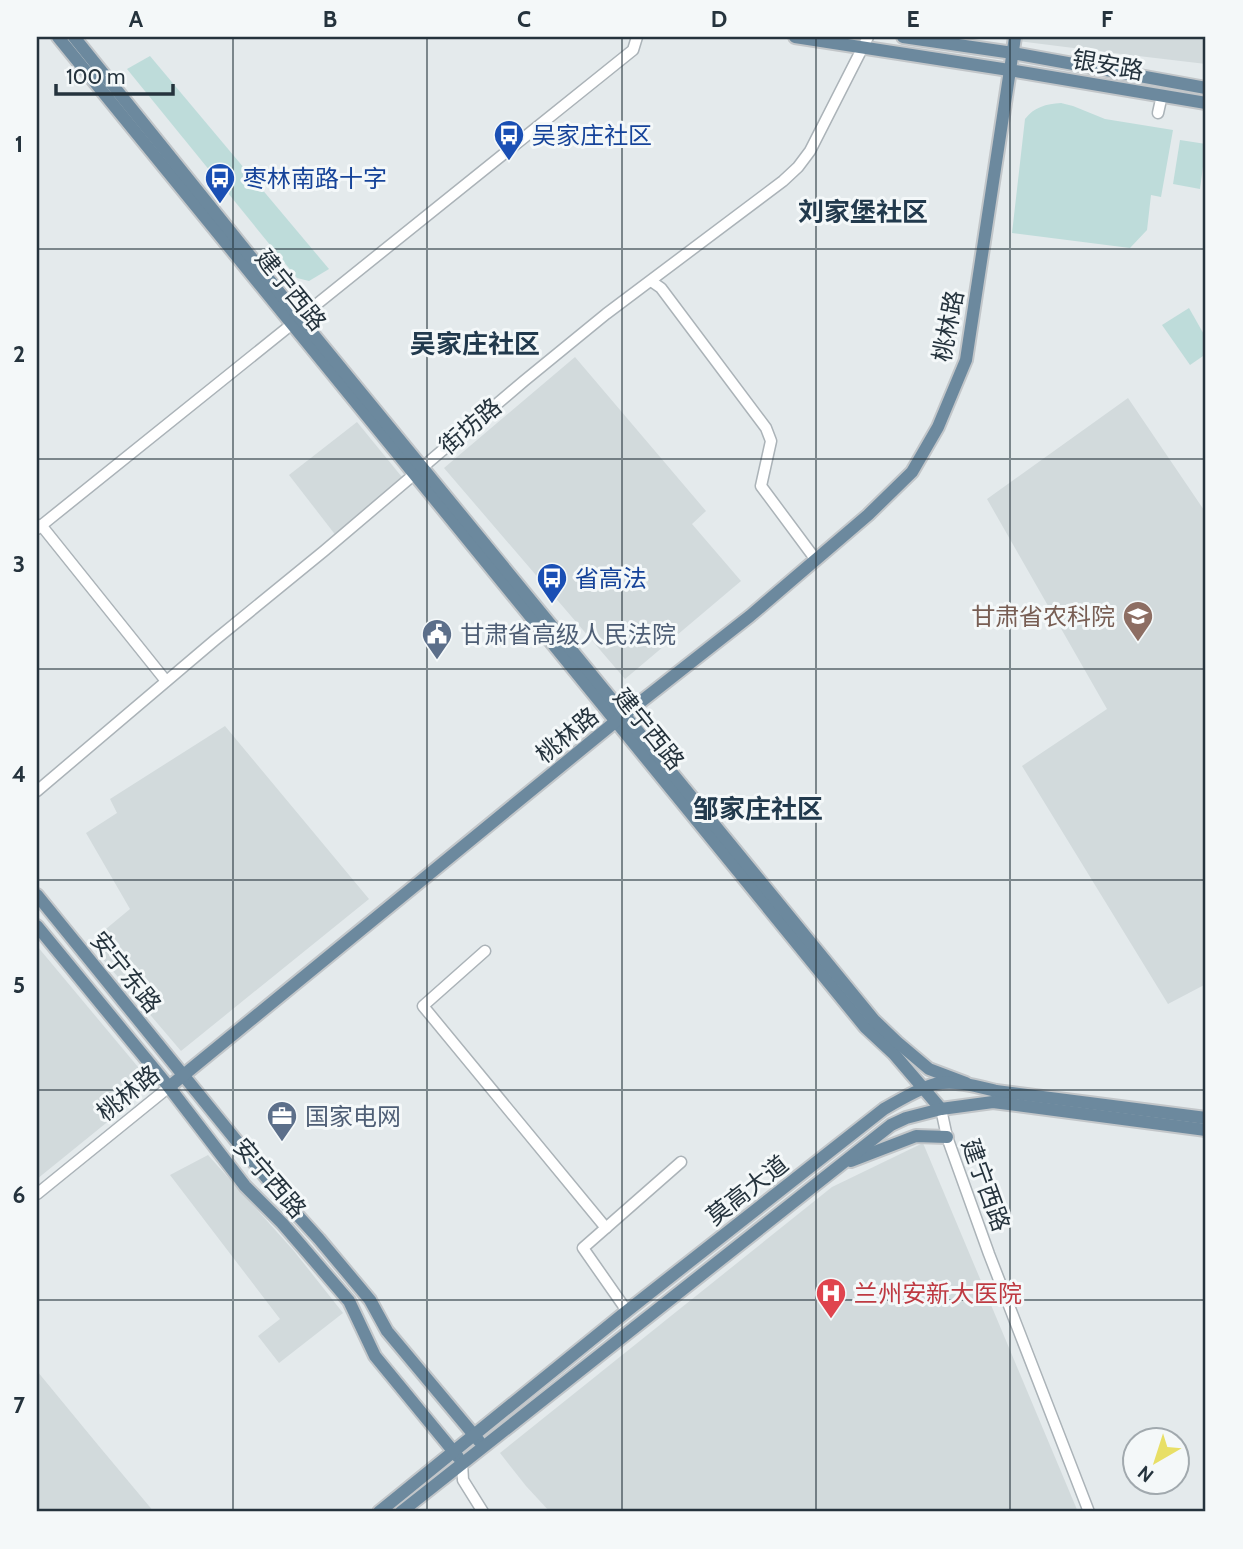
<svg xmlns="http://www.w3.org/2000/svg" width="1243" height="1549" viewBox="0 0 1243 1549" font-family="Cabin,'Noto Sans SC',sans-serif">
  <rect width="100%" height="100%" fill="#e4eaec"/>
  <g fill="#d2dadc">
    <polygon points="986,37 1206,37 1206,64 1113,53"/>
    <polygon points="575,357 706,511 692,524 741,581 625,679 444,468"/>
    <polygon points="1128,398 1206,513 1206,984 1168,1004 1022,766 1107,709 987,499"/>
    <polygon points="357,422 406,482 337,537 289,475"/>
    <polygon points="225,726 369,899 181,1051 89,943 130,909 86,833 117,813 110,799"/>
    <polygon points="37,946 153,1085 37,1179"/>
    <polygon points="923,1143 1078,1512 550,1512 526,1486 500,1453 832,1187"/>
    <polygon points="208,1155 294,1251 343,1313 279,1363 258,1336 280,1319 170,1175"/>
    <polygon points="37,1371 98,1445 154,1512 37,1512"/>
  </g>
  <g fill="#bedcda">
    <polygon points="150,56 329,269 309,281 297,278 127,69"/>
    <path d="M1061,103L1073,106L1105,119L1173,130L1161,197L1151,195L1147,230L1130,248L1012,233L1025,119C1034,107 1046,104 1061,103Z"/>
    <polygon points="1180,140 1206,144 1200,189 1173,184"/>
    <polygon points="1189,308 1206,338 1206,354 1190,365 1162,325"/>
  </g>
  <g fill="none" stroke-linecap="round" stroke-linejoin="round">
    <g stroke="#abb3b8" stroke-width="13">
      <g id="minor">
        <polyline points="1158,113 1162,95"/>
        <polyline points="651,281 661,288 766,428 771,441 761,486 816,560"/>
        <polyline points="41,525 166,681"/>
        <polyline points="37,529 633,50 637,37"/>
        <polyline points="37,791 215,640 324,551 524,381 606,314 783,181 798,167 810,151 868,37"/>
        <polyline points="485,951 423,1006 606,1228"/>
        <polyline points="941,1109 947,1137 989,1254 1089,1512"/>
        <polyline points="37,1194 169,1087"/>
        <polyline points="627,1311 583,1248 681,1162"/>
        <polyline points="462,1463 463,1480 483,1512"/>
      </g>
    </g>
    <g stroke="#c2c6c9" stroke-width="16">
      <g id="major">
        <polyline points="58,37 865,1027 894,1054 941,1109"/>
        <polyline points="74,37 300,318 874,1020 897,1042 929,1069 966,1083"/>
        <polyline points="795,37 1009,70 1206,103"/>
        <polyline points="903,37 1013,53 1206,88"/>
        <polyline points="37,895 291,1208 319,1239 370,1300 387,1331 479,1441"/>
        <polyline points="37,926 169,1087 245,1186 282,1223 349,1301 375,1356 458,1457"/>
        <polyline points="169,1087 615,722 750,616 868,515 912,472 938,427 966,360 1015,37"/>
        <polyline points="851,1161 916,1136 947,1137"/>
        <path d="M379,1512L627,1311L884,1109C896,1102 923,1087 935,1084C956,1080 976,1086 996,1091L1206,1118"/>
        <polyline points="401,1512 891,1125 906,1118 941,1109 993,1102 1206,1130"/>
      </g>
    </g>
    <use href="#minor" stroke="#fff" stroke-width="10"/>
    <use href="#major" stroke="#6c899e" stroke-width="12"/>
  </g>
  <path fill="none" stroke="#25333d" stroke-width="2" stroke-opacity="0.55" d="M233,37V1512M427,37V1512M622,37V1512M816,37V1512M1010,37V1512M37,249H1206M37,459H1206M37,669H1206M37,880H1206M37,1090H1206M37,1300H1206"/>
  <defs>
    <g id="bus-pin" transform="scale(1.575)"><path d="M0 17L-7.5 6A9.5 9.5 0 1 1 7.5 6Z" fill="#1a4fb4" stroke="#f4f8f9"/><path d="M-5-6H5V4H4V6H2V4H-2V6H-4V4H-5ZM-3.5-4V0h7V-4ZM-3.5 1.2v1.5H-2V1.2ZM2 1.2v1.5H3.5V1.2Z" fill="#fff"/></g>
    <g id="university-pin" transform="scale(1.575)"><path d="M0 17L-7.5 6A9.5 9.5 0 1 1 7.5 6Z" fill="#8d6e63" stroke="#f4f8f9"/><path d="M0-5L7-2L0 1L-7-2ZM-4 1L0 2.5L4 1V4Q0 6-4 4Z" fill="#fff"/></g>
    <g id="civic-pin" transform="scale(1.575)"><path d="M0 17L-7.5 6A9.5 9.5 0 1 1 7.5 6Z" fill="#5c6f8a" stroke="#f4f8f9"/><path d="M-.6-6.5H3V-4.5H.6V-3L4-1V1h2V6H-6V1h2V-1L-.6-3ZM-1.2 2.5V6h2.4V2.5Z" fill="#fff"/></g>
    <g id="office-pin" transform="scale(1.575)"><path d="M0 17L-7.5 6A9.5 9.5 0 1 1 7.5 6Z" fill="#5c6f8a" stroke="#f4f8f9"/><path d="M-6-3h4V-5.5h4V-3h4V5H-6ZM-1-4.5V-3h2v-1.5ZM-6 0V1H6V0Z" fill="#fff"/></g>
    <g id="hospital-pin" transform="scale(1.575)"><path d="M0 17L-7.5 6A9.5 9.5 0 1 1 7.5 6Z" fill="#e0444e" stroke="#f4f8f9"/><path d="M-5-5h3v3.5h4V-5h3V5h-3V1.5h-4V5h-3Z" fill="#fff"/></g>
  </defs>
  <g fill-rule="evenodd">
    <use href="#bus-pin" x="509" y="135"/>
    <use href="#bus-pin" x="220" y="178"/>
    <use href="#bus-pin" x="552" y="578"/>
    <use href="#university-pin" x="1138" y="616"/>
    <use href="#civic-pin" x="437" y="634"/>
    <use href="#office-pin" x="282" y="1116"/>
    <use href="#hospital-pin" x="831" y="1293"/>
  </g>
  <g text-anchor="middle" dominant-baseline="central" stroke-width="6" stroke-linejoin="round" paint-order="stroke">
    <g font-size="24" fill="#25333d" stroke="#f4f8f9">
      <text transform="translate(1108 65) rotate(10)">银安路</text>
      <text transform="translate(291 290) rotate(51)">建宁西路</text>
      <text transform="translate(948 326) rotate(-79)">桃林路</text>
      <text transform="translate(470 426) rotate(-40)">街坊路</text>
      <text transform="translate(649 729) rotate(51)">建宁西路</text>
      <text transform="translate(567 735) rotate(-39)">桃林路</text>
      <text transform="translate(126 972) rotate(51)">安宁东路</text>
      <text transform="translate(128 1093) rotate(-39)">桃林路</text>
      <text transform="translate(270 1178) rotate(49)">安宁西路</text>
      <text transform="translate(986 1185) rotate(70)">建宁西路</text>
      <text transform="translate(747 1190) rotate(-38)">莫高大道</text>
    </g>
    <g font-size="24" fill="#164399" stroke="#f4f8f9" text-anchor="start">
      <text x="532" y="135">吴家庄社区</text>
      <text x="243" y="178">枣林南路十字</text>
      <text x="575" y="578">省高法</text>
    </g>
    <g font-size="24" fill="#785e54" stroke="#f4f8f9" text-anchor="end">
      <text x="1115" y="616">甘肃省农科院</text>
    </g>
    <g font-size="24" fill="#4e5e75" stroke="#f4f8f9" text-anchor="start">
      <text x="460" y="634">甘肃省高级人民法院</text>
      <text x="305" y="1116">国家电网</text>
    </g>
    <g font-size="24" fill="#be3a42" stroke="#f4f8f9" text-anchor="start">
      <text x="854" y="1293">兰州安新大医院</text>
    </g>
    <g font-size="26" font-weight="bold" fill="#223a4d" stroke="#f4f8f9">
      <text x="863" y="212">刘家堡社区</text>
      <text x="475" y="344">吴家庄社区</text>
      <text x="758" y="809">邹家庄社区</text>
    </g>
  </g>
  <rect width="1243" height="1549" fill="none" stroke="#f4f8f9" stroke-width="77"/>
  <g transform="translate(1156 1461) rotate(219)"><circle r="33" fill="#f4f8f9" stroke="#a1a9ae" stroke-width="2"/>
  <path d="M0-5L12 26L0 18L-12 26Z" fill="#e8df66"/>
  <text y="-10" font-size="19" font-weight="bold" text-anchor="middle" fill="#25333d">N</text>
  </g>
  <path d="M56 84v10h117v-10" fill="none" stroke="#25333d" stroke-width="3.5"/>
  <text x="66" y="84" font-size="21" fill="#25333d" stroke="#f4f8f9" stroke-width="5" paint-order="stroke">100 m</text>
  <rect x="38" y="38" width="1166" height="1472" fill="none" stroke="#25333d" stroke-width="2.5"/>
  <g font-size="23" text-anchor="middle" font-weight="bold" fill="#25333d">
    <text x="136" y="27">A</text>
    <text x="330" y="27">B</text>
    <text x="524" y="27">C</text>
    <text x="719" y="27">D</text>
    <text x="913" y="27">E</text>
    <text x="1107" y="27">F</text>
    <text x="19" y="152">1</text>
    <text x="19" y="362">2</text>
    <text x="19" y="572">3</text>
    <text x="19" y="782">4</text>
    <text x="19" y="993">5</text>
    <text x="19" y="1203">6</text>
    <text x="19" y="1413">7</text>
  </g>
</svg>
